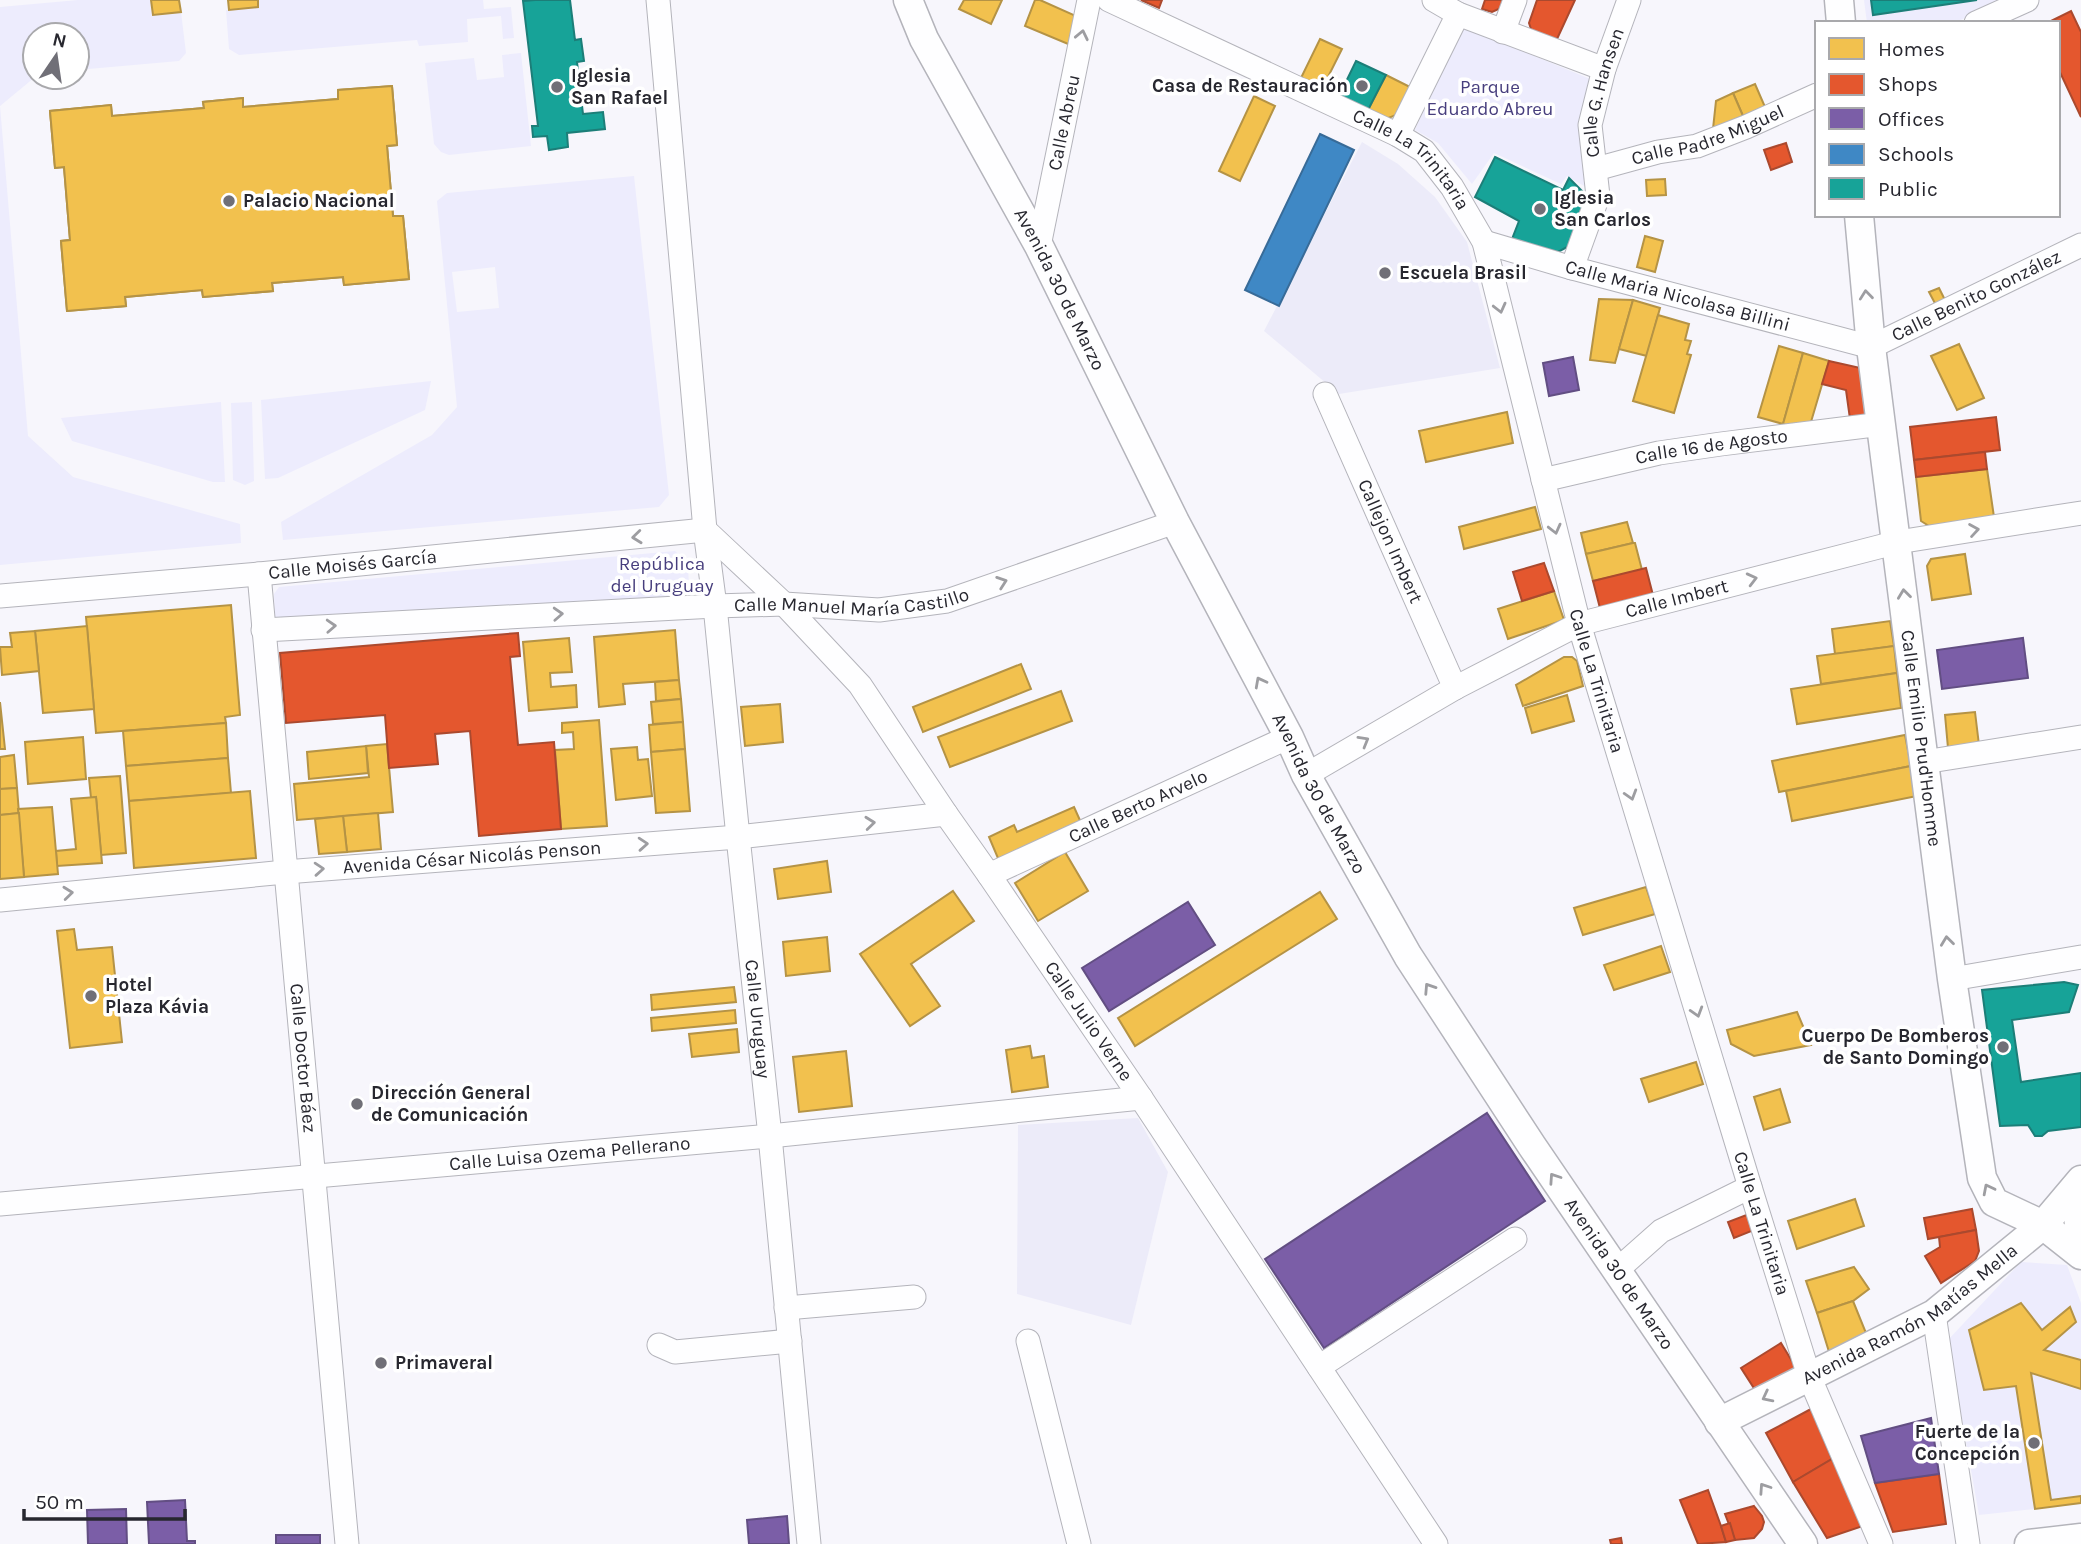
<svg xmlns="http://www.w3.org/2000/svg" width="2081" height="1544" viewBox="0 0 2081 1544" font-family="Karla,sans-serif">
  <rect width="100%" height="100%" fill="#f7f6fc"/>
  <g fill="#ecebf9">
    <polygon points="1362,142 1398,164 1435,197 1467,242 1500,368 1339,394 1264,331"/>
    <polygon points="1138,1118 1168,1172 1131,1325 1017,1294 1018,1125"/>
  </g>
  <g fill="#edecfd" fill-rule="evenodd">
    <polygon points="78,0 151,0 153,15 181,12 186,53 179,61 77,70 77,35 35,35 35,77 0,106 28,436 73,477 240,524 241,543 0,565 0,7"/>
    <polygon points="258,0 483,0 484,9 511,7 514,38 503,39 501,16 467,19 468,42 419,46 417,40 239,55 229,49 226,10 258,7"/>
    <polygon points="1864,0 2004,0 1954,23 1867,23"/>
    <polygon points="1461,26 1600,83 1591,190 1567,176 1561,184 1494,153 1472,184 1438,143 1415,130"/>
    <polygon points="521,53 531,146 449,155 441,152 434,144 425,63 474,58 477,80 504,77 502,55"/>
    <path d="M634,176L669,495L659,507L283,540L281,522L432,435L457,407L437,201L447,193ZM495,267L499,308L457,312L452,272Z"/>
    <polygon points="431,381 425,410 278,478 265,479 261,400"/>
    <polygon points="221,402 225,482 213,482 72,441 61,418"/>
    <polygon points="252,402 254,481 245,485 233,480 231,403"/>
    <polygon points="675,551 688,563 689,589 682,596 280,621 275,617 274,594 279,587"/>
    <polygon points="2021,1262 2067,1265 2081,1303 2081,1504 1979,1515 1948,1340"/>
  </g>
  <g fill="#f2c14e" stroke="#b59345" stroke-width="2" fill-rule="evenodd">
    <polygon points="151,0 179,0 181,12 153,15"/>
    <polygon points="228,0 258,0 258,7 229,10"/>
    <polygon points="964,0 1002,0 991,24 959,9"/>
    <polygon points="1035,0 1040,0 1076,16 1073,46 1025,26"/>
    <polygon points="1320,39 1342,49 1319,95 1298,84"/>
    <polygon points="1386,75 1410,87 1396,115 1386,119 1368,110"/>
    <polygon points="1755,84 1765,107 1743,116 1733,93"/>
    <path d="M392,86L397,145L387,146L393,216H403L409,279L344,285L343,277L272,283L273,291L203,297L202,290L125,297L126,306L67,311L61,241L70,240L64,167L55,168L50,111L111,105L112,116L204,108L203,102L243,98V107L338,99V90ZM330,168L334,221L262,226L259,173ZM195,181L200,239L131,243L127,185Z"/>
    <polygon points="392,86 397,145 387,146 393,216 403,216 409,279 344,285 343,277 272,283 273,291 203,297 202,290 125,297 126,306 67,311 61,241 70,240 64,167 55,168 50,111 111,105 112,116 204,108 203,102 243,98 243,107 338,99 338,90"/>
    <polygon points="1733,93 1743,116 1713,129 1716,101"/>
    <polygon points="1254,96 1275,106 1240,181 1219,171"/>
    <polygon points="1665,179 1666,195 1647,196 1646,180"/>
    <polygon points="1645,236 1663,241 1655,272 1637,267"/>
    <polygon points="1939,288 1949,308 1940,313 1929,292"/>
    <polygon points="1599,299 1633,300 1615,363 1590,360"/>
    <polygon points="1633,300 1660,308 1647,356 1619,349"/>
    <polygon points="1658,315 1689,324 1685,340 1691,341 1687,354 1691,355 1674,413 1633,401"/>
    <polygon points="1959,344 1984,398 1957,410 1931,356"/>
    <polygon points="1779,346 1803,353 1783,424 1758,417"/>
    <polygon points="1803,353 1829,361 1808,432 1783,424"/>
    <polygon points="1507,412 1513,443 1426,462 1419,431"/>
    <polygon points="1987,469 1994,517 1929,526 1921,521 1916,477"/>
    <polygon points="1535,507 1541,529 1464,549 1459,527"/>
    <polygon points="1627,522 1633,543 1586,554 1581,533"/>
    <polygon points="1633,543 1635,543 1642,570 1593,581 1586,554"/>
    <polygon points="1965,554 1971,594 1932,600 1927,566 1931,559"/>
    <polygon points="1554,591 1564,620 1508,639 1498,609"/>
    <polygon points="231,605 240,715 225,717 226,723 96,733 86,617"/>
    <polygon points="1890,621 1894,646 1835,654 1832,629"/>
    <polygon points="87,626 94,709 43,713 35,631"/>
    <polygon points="675,630 679,680 623,684 625,704 599,707 594,637"/>
    <polygon points="35,631 39,671 2,675 0,647 12,647 10,633"/>
    <polygon points="569,638 572,672 550,673 551,687 576,685 577,707 529,711 523,642"/>
    <polygon points="1894,646 1897,673 1821,684 1817,656"/>
    <polygon points="1564,657 1572,657 1577,661 1583,686 1523,706 1516,685"/>
    <polygon points="1021,664 1031,689 923,732 913,707"/>
    <polygon points="1897,673 1901,708 1797,724 1791,689"/>
    <polygon points="679,680 681,699 656,701 655,682"/>
    <polygon points="1061,691 1072,721 950,767 938,737"/>
    <polygon points="1567,695 1574,721 1532,733 1525,708"/>
    <polygon points="681,699 683,722 653,724 651,702"/>
    <polygon points="0,702 5,749 0,749"/>
    <polygon points="780,704 783,742 745,746 741,707"/>
    <polygon points="1975,712 1979,745 1948,748 1945,715"/>
    <polygon points="599,720 607,826 561,829 555,750 574,749 573,732 562,733 562,723"/>
    <polygon points="683,722 685,749 651,752 649,725"/>
    <polygon points="226,723 228,758 126,766 123,731"/>
    <polygon points="1905,735 1911,766 1779,792 1772,761"/>
    <polygon points="83,737 86,779 28,784 25,742"/>
    <polygon points="387,744 393,812 297,820 294,784 369,777 366,746"/>
    <polygon points="366,746 368,773 309,779 307,752"/>
    <polygon points="637,747 638,760 648,759 652,796 616,800 611,749"/>
    <polygon points="685,749 690,811 656,813 651,752"/>
    <polygon points="14,755 17,788 0,789 0,757"/>
    <polygon points="228,758 231,793 129,801 126,766"/>
    <polygon points="1911,766 1917,796 1792,821 1786,791"/>
    <polygon points="120,776 126,853 101,855 96,797 91,798 89,778"/>
    <polygon points="17,788 19,813 0,815 0,789"/>
    <polygon points="250,791 256,858 134,868 129,801"/>
    <polygon points="96,797 102,863 57,866 56,851 76,849 71,799"/>
    <polygon points="52,807 58,874 24,877 18,809"/>
    <polygon points="1074,807 1083,827 1000,863 989,837 1014,825 1017,832"/>
    <polygon points="19,813 24,877 0,879 0,815"/>
    <polygon points="378,813 381,849 347,852 343,816"/>
    <polygon points="343,816 347,852 319,854 315,819"/>
    <polygon points="1065,852 1088,891 1038,921 1015,883"/>
    <polygon points="827,861 831,892 778,899 774,869"/>
    <polygon points="1646,887 1655,914 1583,935 1574,908"/>
    <polygon points="953,891 974,921 911,964 940,1006 910,1026 860,954"/>
    <polygon points="1320,892 1337,919 1135,1046 1118,1018"/>
    <polygon points="74,929 77,950 112,947 122,1042 70,1048 57,931"/>
    <polygon points="827,937 830,971 786,976 783,942"/>
    <polygon points="1661,946 1670,972 1614,990 1604,965"/>
    <polygon points="734,987 736,1002 652,1010 651,995"/>
    <polygon points="735,1010 736,1023 652,1031 651,1018"/>
    <polygon points="1797,1012 1811,1045 1754,1056 1731,1044 1727,1030"/>
    <polygon points="737,1029 739,1052 692,1057 689,1034"/>
    <polygon points="1030,1046 1032,1058 1044,1056 1048,1087 1012,1092 1006,1050"/>
    <polygon points="846,1051 852,1106 799,1112 793,1057"/>
    <polygon points="1696,1062 1703,1084 1649,1102 1641,1079"/>
    <polygon points="1780,1089 1790,1122 1764,1130 1754,1097"/>
    <polygon points="1855,1199 1864,1226 1797,1249 1788,1221"/>
    <polygon points="1854,1267 1869,1289 1853,1301 1817,1313 1806,1281"/>
    <polygon points="1853,1301 1866,1333 1830,1355 1817,1313"/>
    <polygon points="2021,1303 2042,1330 2070,1307 2076,1322 2044,1350 2081,1360 2081,1389 2031,1373 2051,1500 2081,1496 2081,1503 2035,1509 2016,1386 1984,1390 1969,1330"/>
  </g>
  <g fill="#e4572e" stroke="#ab492e" stroke-width="2">
    <polygon points="1141,0 1162,0 1159,8"/>
    <polygon points="1485,0 1505,0 1501,8 1492,12 1482,9"/>
    <polygon points="1537,0 1575,0 1557,39 1532,32 1529,23"/>
    <polygon points="2071,11 2081,32 2081,117 2058,68 2058,23 2047,23"/>
    <polygon points="1786,143 1792,162 1771,170 1764,150"/>
    <polygon points="1829,361 1865,369 1876,422 1851,426 1846,390 1822,384"/>
    <polygon points="1996,417 2000,450 1914,460 1910,427"/>
    <polygon points="1985,452 1987,469 1916,477 1914,460"/>
    <polygon points="1544,563 1554,591 1522,601 1513,572"/>
    <polygon points="1646,568 1654,599 1601,612 1593,581"/>
    <polygon points="518,633 520,656 510,657 518,745 554,742 561,829 479,836 470,731 435,734 438,764 389,768 385,715 286,723 280,653"/>
    <polygon points="1972,1209 1976,1230 1928,1239 1924,1218"/>
    <polygon points="1749,1214 1754,1230 1734,1238 1728,1222"/>
    <polygon points="1976,1230 1979,1251 1975,1261 1941,1283 1925,1256 1940,1247 1939,1237"/>
    <polygon points="1781,1343 1798,1371 1759,1396 1741,1368"/>
    <polygon points="1811,1409 1832,1459 1793,1482 1766,1433"/>
    <polygon points="1832,1459 1863,1526 1827,1538 1793,1482"/>
    <polygon points="1939,1474 1946,1524 1893,1532 1875,1483"/>
    <polygon points="1708,1490 1721,1526 1726,1542 1698,1544 1680,1500"/>
    <polygon points="1754,1506 1762,1516 1764,1522 1762,1529 1754,1538 1735,1540 1725,1514"/>
    <polygon points="1730,1523 1735,1540 1726,1542 1721,1526"/>
    <polygon points="1621,1538 1622,1544 1611,1544 1610,1540"/>
  </g>
  <g fill="#7b5ea7" stroke="#624e83" stroke-width="2">
    <polygon points="1573,357 1579,390 1549,396 1543,363"/>
    <polygon points="2023,638 2028,678 1942,689 1937,650"/>
    <polygon points="1188,902 1215,945 1109,1011 1082,968"/>
    <polygon points="1487,1113 1545,1201 1324,1348 1265,1259"/>
    <polygon points="1931,1418 1939,1474 1875,1483 1861,1436"/>
    <polygon points="185,1500 187,1541 195,1541 195,1544 149,1544 147,1502"/>
    <polygon points="126,1509 127,1544 88,1544 87,1510"/>
    <polygon points="787,1516 789,1544 749,1544 747,1520"/>
    <rect x="276" y="1535" width="44" height="9"/>
  </g>
  <polygon fill="#3f88c5" stroke="#386b98" stroke-width="2" points="1320,134 1354,150 1279,306 1245,290"/>
  <g fill="#17a398" stroke="#1c7e78" stroke-width="2">
    <polygon points="535,0 570,0 575,40 581,39 584,61 577,62 583,114 603,112 605,129 567,133 568,147 549,150 547,136 533,137 532,126 538,126 523,1"/>
    <polygon points="1871,0 1977,0 1873,15"/>
    <polygon points="1356,61 1386,75 1368,110 1339,96"/>
    <polygon points="1495,157 1563,190 1569,178 1588,197 1569,246 1558,252 1512,239 1519,221 1475,197"/>
    <polygon points="2064,982 2078,985 2069,1012 2012,1020 2021,1082 2081,1073 2081,1127 2048,1131 2042,1136 2035,1136 2028,1125 2000,1126 1982,990"/>
  </g>
  <g fill="none" stroke-linecap="round" stroke-linejoin="round">
    <g stroke="#b4b4bb" stroke-width="25">
      <g id="minor">
        <path id="s1" d="M658,0L705,530L715,606L738,837L770,1136L809,1544"/>
        <path id="s2" d="M1109,0L1398,135L1424,151L1452,187L1484,242L1579,624L1750,1187L1809,1376L1881,1544"/>
        <polyline points="1434,0 1458,14 1604,69"/>
        <polyline points="1976,23 2027,0"/>
        <polyline points="1503,32 1515,0"/>
        <polyline points="1398,135 1458,14"/>
        <path id="s3" d="M1596,169L1658,152L1697,146L1746,127L1817,95"/>
        <path id="s4" d="M1484,242L1572,268L1871,347L2081,245"/>
        <path id="s5" d="M1039,246L1089,0"/>
        <path id="s6" d="M1572,268L1598,196L1590,125L1604,69L1629,0"/>
        <path id="s7" d="M1325,394L1455,688"/>
        <path id="s8" d="M1543,480L1659,453L1721,444L1882,424"/>
        <path id="s9" d="M705,530L784,604L860,685L946,814L989,875L1141,1098L1436,1544"/>
        <path id="s10" d="M259,574L347,1544"/>
        <path id="s11" d="M0,596L259,574L705,530"/>
        <path id="s12" d="M263,630L715,606L784,604L879,610L947,601L1175,522"/>
        <polyline points="1924,762 2081,737"/>
        <path id="s13" d="M1306,775L1455,688L1579,624L1898,542L2081,513"/>
        <path id="s14" d="M989,875L1289,737"/>
        <path id="s15" d="M0,900L285,872L738,837L946,814"/>
        <polyline points="1952,979 2081,957"/>
        <path id="s16" d="M0,1204L770,1136L1141,1098"/>
        <polyline points="1617,1270 1661,1231 1750,1187"/>
        <polyline points="786,1308 914,1297"/>
        <polyline points="1934,1314 1968,1544"/>
        <polyline points="1028,1341 1079,1544"/>
        <polyline points="659,1345 675,1352 790,1341"/>
        <polyline points="1319,1367 1515,1239"/>
      </g>
    </g>
    <g stroke="#b4b4bb" stroke-width="31">
      <g id="major">
        <path id="s17" d="M908,0L924,39L1039,246L1175,522L1289,737L1306,775L1408,956L1532,1146L1803,1544"/>
        <polyline points="1839,0 1841,23"/>
        <path id="s18" d="M1859,215L1871,347L1924,762L1952,979L1982,1178L1994,1202L2043,1225L2081,1255"/>
        <polyline points="2075,1188 2081,1243"/>
        <path id="s19" d="M1719,1422L1934,1314L2043,1225L2081,1180"/>
        <polyline points="2029,1544 2081,1538"/>
      </g>
    </g>
    <use href="#minor" stroke="#fefeff" stroke-width="23"/>
    <use href="#major" stroke="#fefeff" stroke-width="28"/>
  </g>
  <defs><path id="oneway-chevron" d="M-2-3.5L2.5 0L-2 3.5" fill="none" stroke-width="1.6" stroke-linecap="round" stroke-linejoin="round" transform="scale(1.75)"/></defs>
  <g stroke="#9d9da1">
    <use href="#oneway-chevron" transform="translate(1082 35) rotate(-78)"/>
    <use href="#oneway-chevron" transform="translate(1866 295) rotate(-96)"/>
    <use href="#oneway-chevron" transform="translate(1500 308) rotate(76)"/>
    <use href="#oneway-chevron" transform="translate(1555 529) rotate(76)"/>
    <use href="#oneway-chevron" transform="translate(1974 530) rotate(-9)"/>
    <use href="#oneway-chevron" transform="translate(637 537) rotate(174)"/>
    <use href="#oneway-chevron" transform="translate(1752 579) rotate(-14)"/>
    <use href="#oneway-chevron" transform="translate(1002 582) rotate(-19)"/>
    <use href="#oneway-chevron" transform="translate(1904 594) rotate(-97)"/>
    <use href="#oneway-chevron" transform="translate(558 614) rotate(-3)"/>
    <use href="#oneway-chevron" transform="translate(331 626) rotate(-3)"/>
    <use href="#oneway-chevron" transform="translate(1260 682) rotate(-118)"/>
    <use href="#oneway-chevron" transform="translate(1364 741) rotate(-30)"/>
    <use href="#oneway-chevron" transform="translate(1631 795) rotate(73)"/>
    <use href="#oneway-chevron" transform="translate(870 823) rotate(-6)"/>
    <use href="#oneway-chevron" transform="translate(643 844) rotate(-4)"/>
    <use href="#oneway-chevron" transform="translate(319 869) rotate(-4)"/>
    <use href="#oneway-chevron" transform="translate(68 893) rotate(-6)"/>
    <use href="#oneway-chevron" transform="translate(1947 941) rotate(-97)"/>
    <use href="#oneway-chevron" transform="translate(1429 988) rotate(-123)"/>
    <use href="#oneway-chevron" transform="translate(1697 1012) rotate(73)"/>
    <use href="#oneway-chevron" transform="translate(1554 1178) rotate(-124)"/>
    <use href="#oneway-chevron" transform="translate(1988 1189) rotate(-117)"/>
    <use href="#oneway-chevron" transform="translate(1767 1397) rotate(153)"/>
    <use href="#oneway-chevron" transform="translate(1764 1488) rotate(-124)"/>
  </g>
  <g fill="#706f77" stroke="#fff" stroke-width="2.5">
    <circle cx="1362" cy="86" r="7"/>
    <circle cx="557" cy="87" r="7"/>
    <circle cx="229" cy="201" r="7"/>
    <circle cx="1540" cy="209" r="7"/>
    <circle cx="1385" cy="273" r="7"/>
    <circle cx="91" cy="996" r="7"/>
    <circle cx="2003" cy="1047" r="7"/>
    <circle cx="357" cy="1104" r="7"/>
    <circle cx="381" cy="1363" r="7"/>
    <circle cx="2034" cy="1443" r="7"/>
  </g>
  <g text-anchor="middle" dominant-baseline="central" stroke-width="7" stroke-linejoin="round" paint-order="stroke">
    <g font-size="19" font-weight="bold" fill="#27272f" stroke="#fff" text-anchor="start">
      <text x="571" y="76">Iglesia<tspan x="571" dy="22">San Rafael</tspan></text>
      <text x="1348" y="86" text-anchor="end">Casa de Restauración</text>
      <text x="1554" y="198">Iglesia<tspan x="1554" dy="22">San Carlos</tspan></text>
      <text x="243" y="201">Palacio Nacional</text>
      <text x="1399" y="273">Escuela Brasil</text>
      <text x="105" y="985">Hotel<tspan x="105" dy="22">Plaza Kávia</tspan></text>
      <text x="1989" y="1036" text-anchor="end">Cuerpo De Bomberos<tspan x="1989" dy="22">de Santo Domingo</tspan></text>
      <text x="371" y="1093">Dirección General<tspan x="371" dy="22">de Comunicación</tspan></text>
      <text x="395" y="1363">Primaveral</text>
      <text x="2020" y="1432" text-anchor="end">Fuerte de la<tspan x="2020" dy="22">Concepción</tspan></text>
    </g>
    <g font-size="19" fill="#473e7d" stroke="#fff">
      <text x="1490" y="87">Parque<tspan x="1490" dy="22">Eduardo Abreu</tspan></text>
      <text x="662" y="564">República<tspan x="662" dy="22">del Uruguay</tspan></text>
    </g>
    <g font-size="19" fill="#27272f" stroke="#fff">
      <text stroke="none"><textPath href="#s6" startOffset="182">Calle G. Hansen</textPath></text>
      <text stroke="none"><textPath href="#s5" startOffset="126">Calle Abreu</textPath></text>
      <text stroke="none"><textPath href="#s3" startOffset="117">Calle Padre Miguel</textPath></text>
      <text stroke="none"><textPath href="#s2" startOffset="345">Calle La Trinitaria</textPath></text>
      <text stroke="none"><textPath href="#s17" startOffset="327">Avenida 30 de Marzo</textPath></text>
      <text stroke="none"><textPath href="#s4" startOffset="201">Calle Maria Nicolasa Billini</textPath></text>
      <text stroke="none"><textPath href="#s4" startOffset="518">Calle Benito González</textPath></text>
      <text stroke="none"><textPath href="#s8" startOffset="172">Calle 16 de Agosto</textPath></text>
      <text stroke="none"><textPath href="#s7" startOffset="161">Callejon Imbert</textPath></text>
      <text stroke="none"><textPath href="#s11" startOffset="354">Calle Moisés García</textPath></text>
      <text stroke="none"><textPath href="#s12" startOffset="590">Calle Manuel María Castillo</textPath></text>
      <text stroke="none"><textPath href="#s13" startOffset="413">Calle Imbert</textPath></text>
      <text stroke="none"><textPath href="#s2" startOffset="912">Calle La Trinitaria</textPath></text>
      <text stroke="none"><textPath href="#s18" startOffset="527">Calle Emilio Prud'Homme</textPath></text>
      <text stroke="none"><textPath href="#s17" startOffset="894">Avenida 30 de Marzo</textPath></text>
      <text stroke="none"><textPath href="#s14" startOffset="164">Calle Berto Arvelo</textPath></text>
      <text stroke="none"><textPath href="#s15" startOffset="474">Avenida César Nicolás Penson</textPath></text>
      <text stroke="none"><textPath href="#s1" startOffset="1024">Calle Uruguay</textPath></text>
      <text stroke="none"><textPath href="#s9" startOffset="626">Calle Julio Verne</textPath></text>
      <text stroke="none"><textPath href="#s10" startOffset="486">Calle Doctor Báez</textPath></text>
      <text stroke="none"><textPath href="#s16" startOffset="572">Calle Luisa Ozema Pellerano</textPath></text>
      <text stroke="none"><textPath href="#s2" startOffset="1479">Calle La Trinitaria</textPath></text>
      <text stroke="none"><textPath href="#s17" startOffset="1461">Avenida 30 de Marzo</textPath></text>
      <text stroke="none"><textPath href="#s19" startOffset="220">Avenida Ramón Matías Mella</textPath></text>
    </g>
  </g>
  <rect x="1815" y="21" width="245" height="196" fill="#ffffff" stroke="#a9a9ac" stroke-width="2"/>
  <rect x="1829" y="38" width="35" height="21" fill="#f2c14e" stroke="#a9a9ac" stroke-width="2"/>
  <text x="1878" y="56" font-size="21" fill="#27272f">Homes</text>
  <rect x="1829" y="74" width="35" height="21" fill="#e4572e" stroke="#a9a9ac" stroke-width="2"/>
  <text x="1878" y="91" font-size="21" fill="#27272f">Shops</text>
  <rect x="1829" y="108" width="35" height="21" fill="#7b5ea7" stroke="#a9a9ac" stroke-width="2"/>
  <text x="1878" y="126" font-size="21" fill="#27272f">Offices</text>
  <rect x="1829" y="144" width="35" height="21" fill="#3f88c5" stroke="#a9a9ac" stroke-width="2"/>
  <text x="1878" y="161" font-size="21" fill="#27272f">Schools</text>
  <rect x="1829" y="178" width="35" height="21" fill="#17a398" stroke="#a9a9ac" stroke-width="2"/>
  <text x="1878" y="196" font-size="21" fill="#27272f">Public</text>
  <g transform="translate(56 56) rotate(13)"><circle r="33" fill="#ffffff" stroke="#a9a9ac" stroke-width="2"/>
  <path d="M0-5L12 26L0 18L-12 26Z" fill="#706f77"/>
  <text y="-10" font-size="19" font-weight="bold" text-anchor="middle" fill="#27272f">N</text>
  </g>
  <path d="M24 1509v10h161v-10" fill="none" stroke="#27272f" stroke-width="3.5"/>
  <text x="35" y="1509" font-size="21" fill="#27272f" stroke="#ffffff" stroke-width="5" paint-order="stroke">50 m</text>
</svg>
